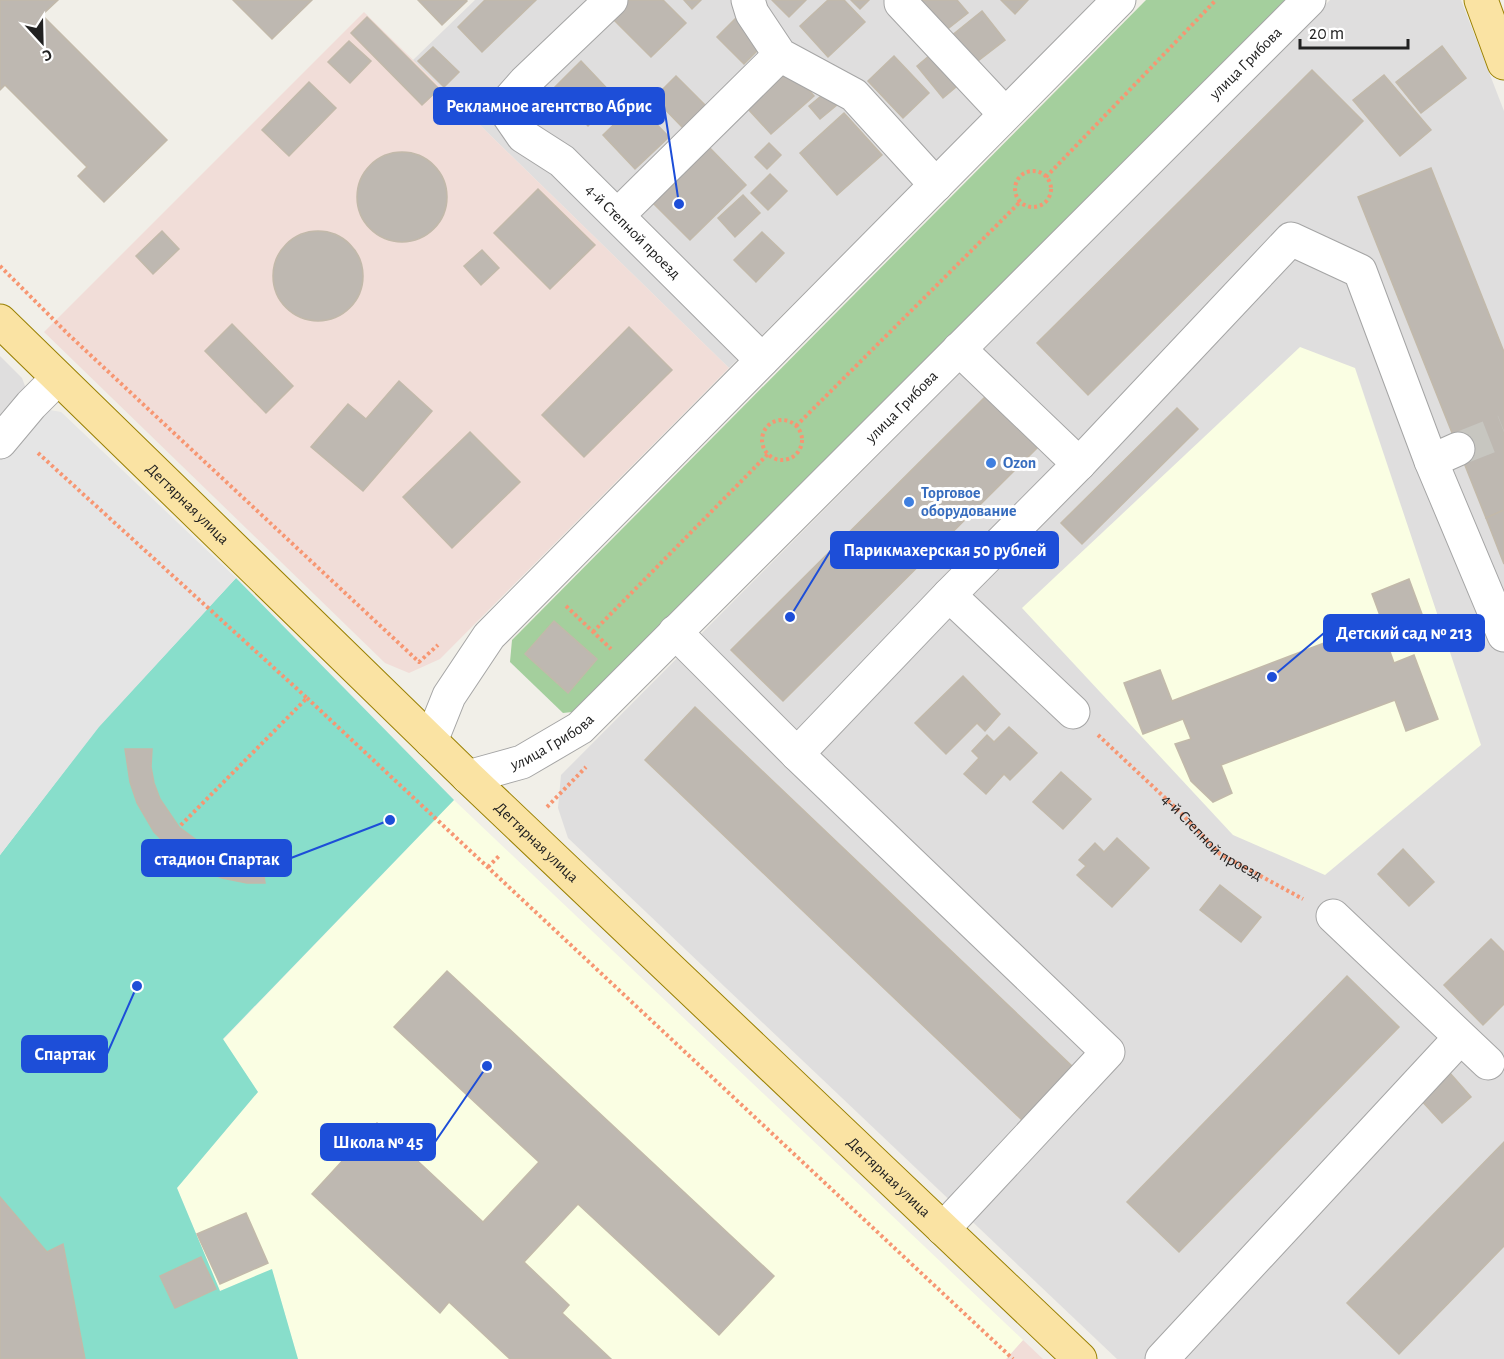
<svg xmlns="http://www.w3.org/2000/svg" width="1504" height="1359" viewBox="0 0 1504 1359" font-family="'Alegreya Sans',sans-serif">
  <rect width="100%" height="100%" fill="#f1efe8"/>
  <g fill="#dfdede">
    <polygon points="475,0 1097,0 729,368 413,60"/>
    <polygon points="1330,0 1461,0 1504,111 1504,1359 1117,1359 568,838 558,808 561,775"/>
    <polygon points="0,356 22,378 25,386 24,395 0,424"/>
  </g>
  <g fill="#f1ddd8">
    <polygon points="364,12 729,368 440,659 409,673 385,663 44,332"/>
    <polygon points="1023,1340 1043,1359 1006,1359"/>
  </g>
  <g fill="#fafee3">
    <polygon points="1300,347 1355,368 1481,745 1325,875 1233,835 1022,608"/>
    <polygon points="454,800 1023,1340 1006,1359 298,1359 272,1270 220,1291 177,1188 258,1092 223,1040"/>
  </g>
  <polygon fill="#a4cf9d" points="1146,0 1289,0 581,711 563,713 510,662 512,640"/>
  <polygon fill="#88decb" points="236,578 454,800 223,1039 258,1092 177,1188 220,1291 272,1269 298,1359 0,1359 0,855 98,727"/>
  <polygon fill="#e5e5e5" points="50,410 61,412 236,578 99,727 0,855 0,460 39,413"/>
  <g fill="#beb8b1" stroke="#c2b9aa" stroke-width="1.5">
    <polygon points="0,0 58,0 42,15 167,140 104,202 78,176 87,167 5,85 0,90"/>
    <polygon points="233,0 312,0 272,39"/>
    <polygon points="418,0 466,0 467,1 442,25"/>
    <polygon points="485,0 536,0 482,52 458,27"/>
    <polygon points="624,0 663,0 686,23 651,57 609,15"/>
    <polygon points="684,0 701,0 692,9"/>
    <polygon points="772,0 806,0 789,17"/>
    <polygon points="828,0 844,0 865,22 828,57 800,26"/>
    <polygon points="851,0 869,0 860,9"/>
    <polygon points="919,0 957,0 968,13 945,31"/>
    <polygon points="1001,0 1028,0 1015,14"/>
    <polygon points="982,11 1005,40 974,64 951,36"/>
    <polygon points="738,16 765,43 744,64 717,37"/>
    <polygon points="367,17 439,89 422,105 351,33"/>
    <polygon points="349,41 371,61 350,83 328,62"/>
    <polygon points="1442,46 1466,78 1421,113 1396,82"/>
    <polygon points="433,47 459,72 444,87 418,61"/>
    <polygon points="936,50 962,82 943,98 917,66"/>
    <polygon points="894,56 929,93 903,118 868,81"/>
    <polygon points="581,61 616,98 588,126 553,89"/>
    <polygon points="790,69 814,96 771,134 748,109"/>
    <polygon points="1312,70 1363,121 1088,395 1037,343"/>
    <polygon points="1384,75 1431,130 1400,156 1353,100"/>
    <polygon points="676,76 706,106 683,128 654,98"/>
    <polygon points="309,82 336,108 289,156 262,130"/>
    <polygon points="832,87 843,100 820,119 809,106"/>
    <polygon points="636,103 669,137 635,169 603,135"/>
    <polygon points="844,113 882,155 837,195 800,153"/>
    <polygon points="769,143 781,155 767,169 755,157"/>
    <polygon points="707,145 746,185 690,240 650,200"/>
    <circle cx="402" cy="197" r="45"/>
    <polygon points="1431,168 1504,352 1504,510 1486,518 1358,197"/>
    <polygon points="770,174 787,191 768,210 751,193"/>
    <polygon points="538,189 595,245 550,289 494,233"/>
    <polygon points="743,195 760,213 735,237 718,218"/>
    <circle cx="318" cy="276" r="45"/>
    <polygon points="162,231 179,249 153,274 136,256"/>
    <polygon points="762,232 784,253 756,282 734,260"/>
    <polygon points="482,250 499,268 481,285 464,266"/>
    <polygon points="232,324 293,386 266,413 205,351"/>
    <polygon points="629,327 672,370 584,457 542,415"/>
    <polygon points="399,381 432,411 363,491 311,447 348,404 366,419"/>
    <polygon points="990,392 1042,443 783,701 731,650"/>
    <polygon points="1177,408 1198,429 1082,544 1061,523"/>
    <polygon points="470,432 520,482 452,548 403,497"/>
    <polygon points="1504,510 1504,564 1486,518"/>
    <polygon points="1409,579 1429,633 1389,649 1394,663 1414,655 1438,719 1406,731 1395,700 1221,765 1232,793 1213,802 1191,781 1175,744 1191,739 1183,719 1143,734 1124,683 1160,670 1172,701 1382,621 1372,594"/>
    <polygon points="554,621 597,659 568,693 525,654"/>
    <polygon points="963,676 1000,714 985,731 977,723 946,754 915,723"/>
    <polygon points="695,707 1073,1067 1022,1120 645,760"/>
    <polygon points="1009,727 1037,753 1010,780 1004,774 986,794 964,774 979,758 972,751 987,735 994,742"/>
    <polygon points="125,749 152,749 151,767 154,783 160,799 179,827 202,844 222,853 240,856 261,857 265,883 247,883 222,878 195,867 175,853 154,832 137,803 130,782"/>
    <polygon points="1061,772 1091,799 1063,829 1033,802"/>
    <polygon points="1117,838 1149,868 1112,907 1077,875 1086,866 1079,860 1095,843 1104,852"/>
    <polygon points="1403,849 1434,882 1409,906 1378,874"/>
    <polygon points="1220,885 1261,917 1241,942 1200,910"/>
    <polygon points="1491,939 1504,952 1504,1004 1483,1025 1444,985"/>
    <polygon points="447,971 774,1276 719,1335 578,1204 524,1262 569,1305 562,1313 611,1359 510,1359 449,1302 440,1313 312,1194 377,1123 483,1222 539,1162 394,1027"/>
    <polygon points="1347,976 1399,1027 1179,1252 1127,1202"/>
    <polygon points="1449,1072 1471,1097 1442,1123 1420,1099"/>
    <polygon points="1504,1142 1504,1246 1399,1354 1347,1303"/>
    <polygon points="0,1197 47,1252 63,1244 85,1359 0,1359"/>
    <polygon points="246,1213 268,1263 220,1284 197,1234"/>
    <polygon points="201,1257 216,1289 175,1308 160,1276"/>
  </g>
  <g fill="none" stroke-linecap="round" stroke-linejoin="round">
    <polyline stroke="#c7c6c0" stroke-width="33" stroke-dasharray="33 16" stroke-linecap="butt" points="1458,449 1504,431"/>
    <g stroke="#a5a5a5" stroke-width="35">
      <g id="minor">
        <path id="s2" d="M611,0L525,82L503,107L523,136L562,161L762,360"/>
        <polyline points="748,0 752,13 780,55 854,95 936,185"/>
        <polyline points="901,0 901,3 1005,114"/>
        <polyline points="618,215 780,55"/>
        <polyline points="959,349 1079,464"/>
        <polyline points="0,442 31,405 58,378"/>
        <polyline points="1431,461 1458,449"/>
        <polyline points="949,595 1073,712"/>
        <polyline points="675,632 797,754 949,595 1079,464 1291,239 1360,271 1431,461 1504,635"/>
        <polyline points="431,741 449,696 489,636 1119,0"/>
        <polyline points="797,754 1108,1052 943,1229"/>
        <path id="s3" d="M468,777L522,762L580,728L1309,0"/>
        <polyline points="1333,916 1488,1063"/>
        <polyline points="1162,1359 1460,1038"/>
      </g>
    </g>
    <g stroke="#9a8103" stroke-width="35">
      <g id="major">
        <polyline points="1481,0 1504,63"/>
        <path id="s4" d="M0,321L468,777L1080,1359"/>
      </g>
    </g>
    <g stroke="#f79672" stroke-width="4" stroke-dasharray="3 3" stroke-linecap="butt">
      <circle cx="1033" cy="189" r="18"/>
      <polyline points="1046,177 1216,0"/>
      <polyline points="0,266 69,335 419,662 438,645"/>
      <circle cx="782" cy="440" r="20"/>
      <polyline points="796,426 1020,202"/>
      <polyline points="38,453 307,698 179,827"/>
      <polyline points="566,606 611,649"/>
      <polyline points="593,632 768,454"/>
      <polyline points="307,698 1013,1359"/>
      <path id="s1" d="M1098,735L1179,811L1220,854L1303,899"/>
      <polyline points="547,807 586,767"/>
      <polyline points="488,867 500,855"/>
    </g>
    <use href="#minor" stroke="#fff" stroke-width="33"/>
    <use href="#major" stroke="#fae3a3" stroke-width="33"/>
  </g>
  <g fill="#3f7fe0" stroke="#fff" stroke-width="2">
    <circle cx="991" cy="463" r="6"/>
    <circle cx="909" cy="502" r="6"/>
  </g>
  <g text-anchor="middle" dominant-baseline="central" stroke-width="6" stroke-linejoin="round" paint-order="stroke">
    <g font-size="16" fill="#212121" stroke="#fff">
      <text stroke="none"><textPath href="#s3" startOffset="1064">улица Грибова</textPath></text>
      <text stroke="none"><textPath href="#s2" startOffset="334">4-й Степной проезд</textPath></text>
      <text stroke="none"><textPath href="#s3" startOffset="578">улица Грибова</textPath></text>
      <text stroke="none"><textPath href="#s4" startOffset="262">Дегтярная улица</textPath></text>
      <text stroke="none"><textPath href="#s3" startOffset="92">улица Грибова</textPath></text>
      <text stroke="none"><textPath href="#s1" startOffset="154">4-й Степной проезд</textPath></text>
      <text stroke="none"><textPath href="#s4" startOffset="748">Дегтярная улица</textPath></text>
      <text stroke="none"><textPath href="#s4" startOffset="1234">Дегтярная улица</textPath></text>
    </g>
    <g font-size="16" font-weight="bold" fill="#366cbe" stroke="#fff" text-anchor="start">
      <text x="1003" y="463">Ozon</text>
      <text x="921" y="493">Торговое<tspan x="921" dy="18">оборудование</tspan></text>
    </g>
  </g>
  <path fill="none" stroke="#1d4ed8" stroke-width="2" d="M679 204L664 106M790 617L831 550M1272 677L1324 633M390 820L291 858M137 986L107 1054M487 1066L435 1142"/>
  <g fill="#1d4ed8" stroke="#fff" stroke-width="2">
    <circle cx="679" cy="204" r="6"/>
    <circle cx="790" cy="617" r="6"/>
    <circle cx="1272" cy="677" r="6"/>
    <circle cx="390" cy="820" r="6"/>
    <circle cx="137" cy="986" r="6"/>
    <circle cx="487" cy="1066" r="6"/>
  </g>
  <g fill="#1d4ed8" stroke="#1d4ed8" stroke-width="2">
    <rect x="434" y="88" width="230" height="36" rx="6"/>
    <rect x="831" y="532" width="227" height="36" rx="6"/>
    <rect x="1324" y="615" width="160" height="36" rx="6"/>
    <rect x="142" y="840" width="149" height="36" rx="6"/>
    <rect x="22" y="1036" width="85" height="36" rx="6"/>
    <rect x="321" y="1124" width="114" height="36" rx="6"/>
  </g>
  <g font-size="18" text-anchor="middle" font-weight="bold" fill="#fff">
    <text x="549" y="112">Рекламное агентство Абрис</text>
    <text x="945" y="556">Парикмахерская 50 рублей</text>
    <text x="1404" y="639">Детский сад № 213</text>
    <text x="217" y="865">стадион Спартак</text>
    <text x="65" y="1060">Спартак</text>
    <text x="378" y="1148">Школа № 45</text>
  </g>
  <g transform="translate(42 42) rotate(158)" stroke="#ffffff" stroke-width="4.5" paint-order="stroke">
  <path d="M0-4.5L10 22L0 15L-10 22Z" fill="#212121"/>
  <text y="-9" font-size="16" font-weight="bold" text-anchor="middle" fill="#212121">С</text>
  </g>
  <path d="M1300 39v9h108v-9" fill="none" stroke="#212121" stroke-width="3"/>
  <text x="1309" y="39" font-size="18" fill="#212121" stroke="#ffffff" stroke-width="4.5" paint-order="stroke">20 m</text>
</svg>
